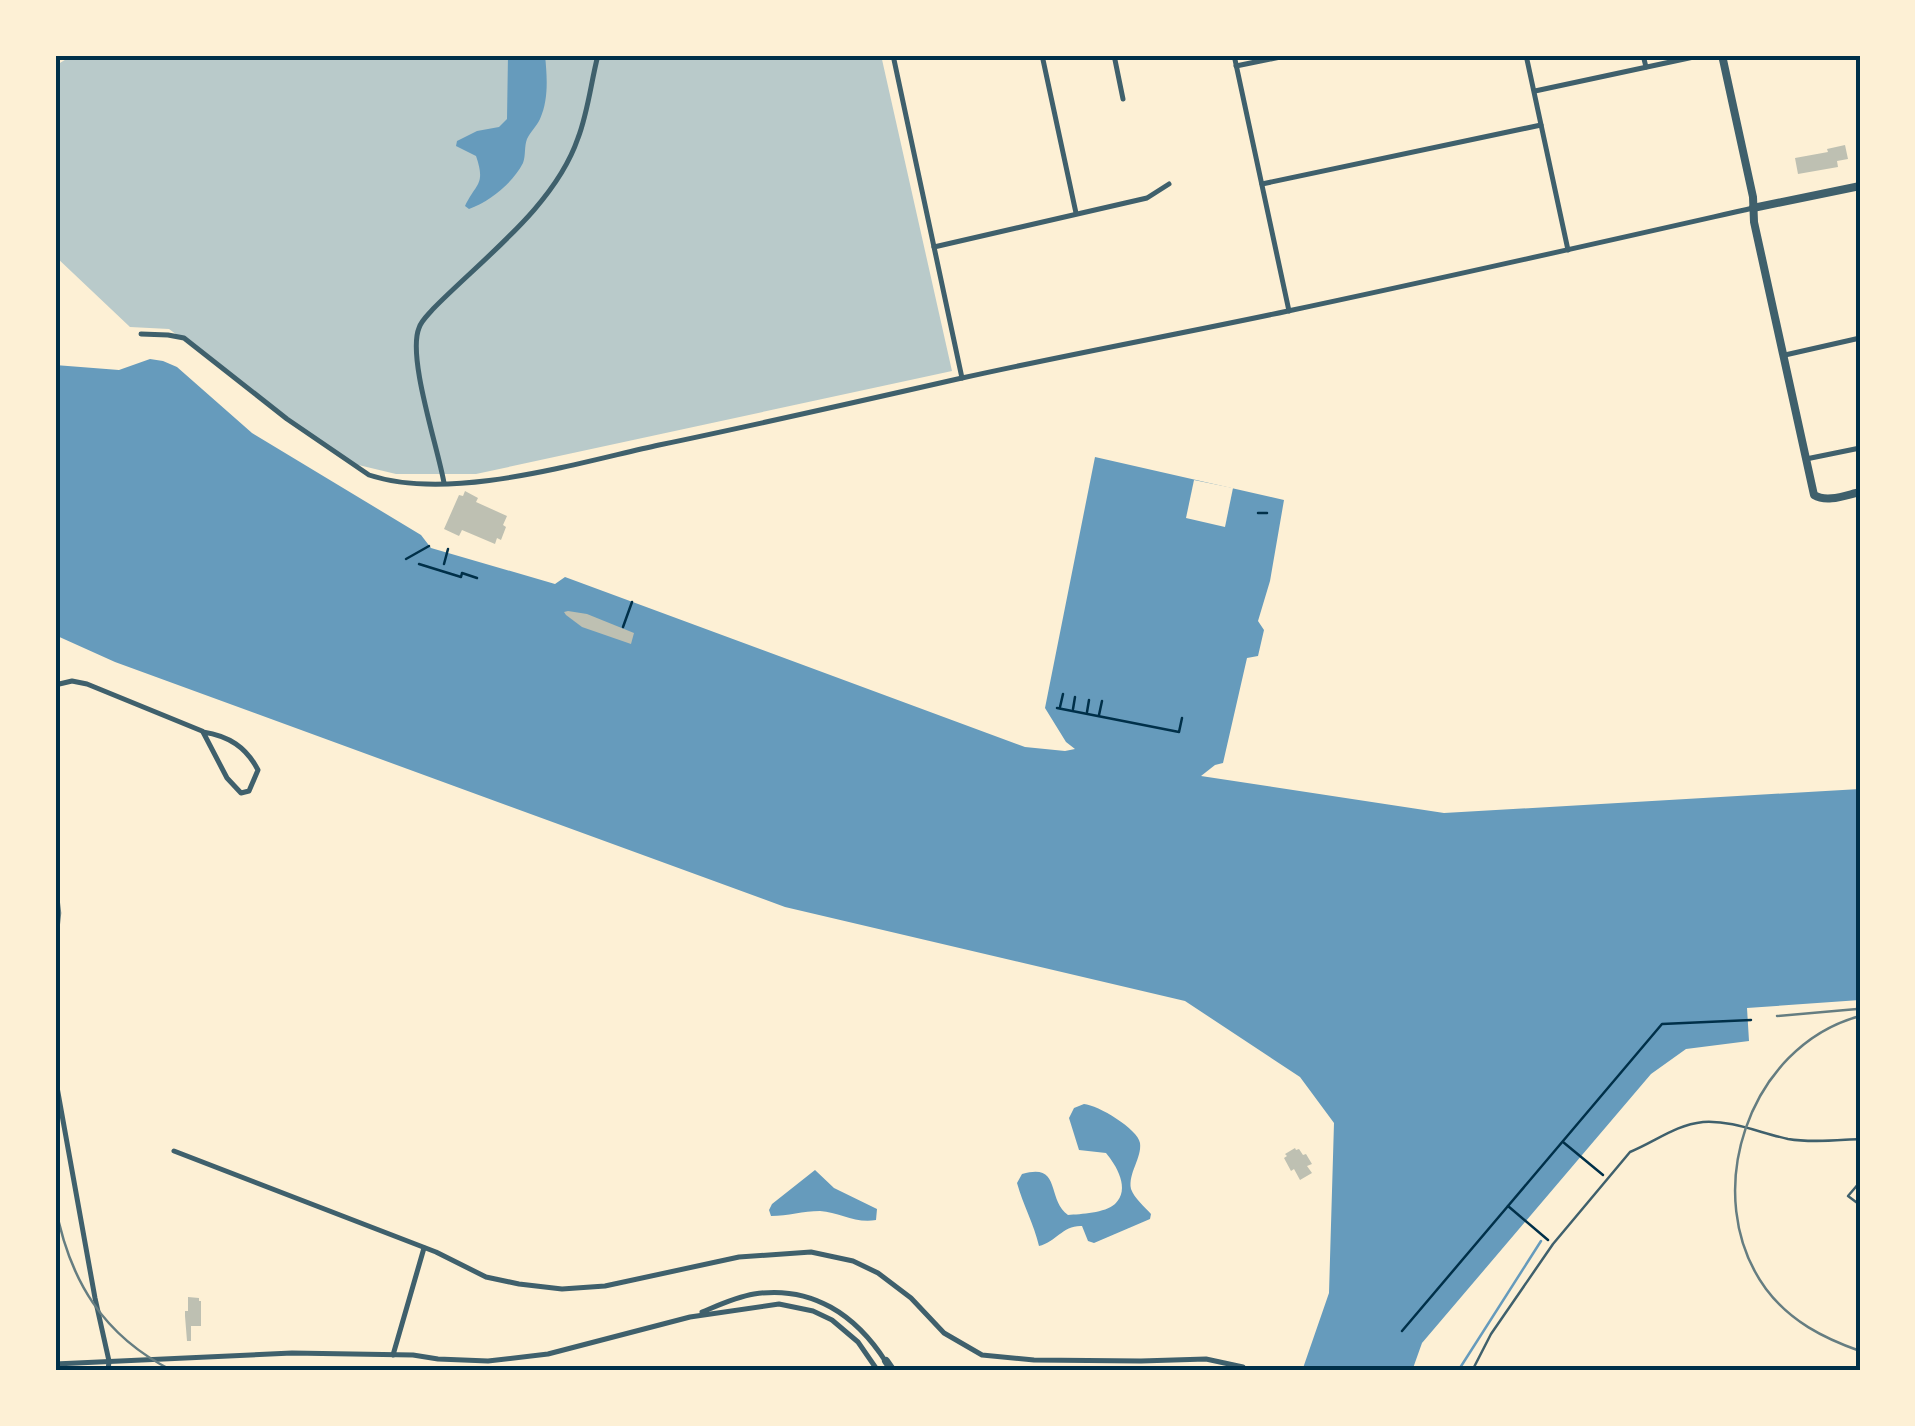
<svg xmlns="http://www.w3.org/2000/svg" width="1915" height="1426" viewBox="0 0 1915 1426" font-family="'Archivo Narrow',sans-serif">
  <rect width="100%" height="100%" fill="#fdf0d5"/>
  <polygon fill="#b9caca" points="73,55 881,55 952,371 476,474 396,474 350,463 169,329 130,327 55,256 55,66"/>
  <g fill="#669bbc">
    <path d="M508,55H545C547,76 549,99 540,119C537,126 530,132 527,139C524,147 526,155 523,163C512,184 490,201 469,209L465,206C476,183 486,185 476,156L456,146L457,141L477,131L499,127L507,119Z"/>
    <polygon points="150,359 163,361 177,367 252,433 421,535 431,548 555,584 565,577 1025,747 1065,751 1075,749 1066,742 1045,708 1095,457 1284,500 1270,581 1258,621 1264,630 1258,656 1247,658 1223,763 1215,765 1201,776 1444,813 1860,789 1860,1000 1747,1008 1749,1041 1686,1049 1651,1074 1422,1343 1412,1371 1302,1371 1329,1293 1334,1123 1300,1077 1185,1001 785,907 115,662 55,635 55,365 119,370"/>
    <path d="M1084,1104C1098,1105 1138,1129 1140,1143C1142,1158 1128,1173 1131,1189C1134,1198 1145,1207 1151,1214L1150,1219L1094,1243L1088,1241L1082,1226C1063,1225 1056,1242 1039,1246C1034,1224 1023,1205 1017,1183L1022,1174C1062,1162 1046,1199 1068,1215C1081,1214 1105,1213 1115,1204C1131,1189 1116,1165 1106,1153L1079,1150L1069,1118L1074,1108Z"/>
    <path d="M815,1170L834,1188L877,1209L876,1220C856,1224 839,1212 820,1211C803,1211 788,1216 771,1216L769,1210L772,1204Z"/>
  </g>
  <polygon fill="#fdf0d5" points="1194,480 1233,488 1225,527 1186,518"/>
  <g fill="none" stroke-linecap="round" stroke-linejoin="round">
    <polyline stroke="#669bbc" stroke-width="2.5" points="1458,1371 1541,1241"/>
  </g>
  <g fill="#bec0b2">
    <polygon points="1845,145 1848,159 1837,161 1838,167 1798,174 1795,158 1828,152 1827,149"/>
    <polygon points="465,491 478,498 476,502 507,516 503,525 506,527 501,540 497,538 495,544 462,530 459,536 444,529 459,495 463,496"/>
    <polygon points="568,611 587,614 634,633 631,644 582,627 566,615 564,612"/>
    <polygon points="1295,1148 1296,1150 1299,1149 1303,1155 1306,1154 1312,1164 1307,1166 1312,1173 1300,1180 1294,1169 1291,1171 1284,1158 1287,1156 1285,1154"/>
    <polygon points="188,1297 199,1298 199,1301 201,1301 201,1326 191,1326 191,1341 187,1341 185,1316 185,1311 188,1311"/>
  </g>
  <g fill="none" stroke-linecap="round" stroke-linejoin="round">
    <g stroke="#003049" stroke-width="2.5">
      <polyline points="1258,513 1267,513"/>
      <polyline points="406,559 429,546"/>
      <polyline points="419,564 461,577 462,573 477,578"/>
      <polyline points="444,564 448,549"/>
      <polyline points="623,627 632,602"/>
      <polyline points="1060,707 1063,694"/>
      <polyline points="1057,708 1179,732 1182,718"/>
      <polyline points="1073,709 1075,697"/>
      <polyline points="1087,712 1089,700"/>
      <polyline points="1099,715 1102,701"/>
      <polyline points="1563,1142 1603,1175"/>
      <polyline points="1508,1206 1662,1024 1751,1020"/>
      <polyline points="1402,1331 1508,1206 1548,1240"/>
    </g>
    <g stroke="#3f606c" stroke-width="2.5">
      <polyline points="1860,1182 1848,1196 1860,1205"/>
      <path d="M1472,1371L1491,1334L1553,1244L1630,1152C1655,1142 1675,1125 1703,1122C1732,1120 1760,1133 1788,1139C1812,1143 1837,1140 1860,1139"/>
    </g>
    <g stroke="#3f606c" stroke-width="5">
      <polyline points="893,55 962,378"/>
      <polyline points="1042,55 1076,213"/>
      <polyline points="1114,55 1123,99"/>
      <polyline points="1234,55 1289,311"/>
      <polyline points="1526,55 1568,250"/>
      <polyline points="1643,55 1646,67"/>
      <polyline points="1236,66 1290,55"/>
      <polyline points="1535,91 1703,55"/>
      <polyline points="1262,184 1541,125"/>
      <polyline points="934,247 1147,198 1169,184"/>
      <path d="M141,334L168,335L184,338L287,419L369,475C450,502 577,463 659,445C760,424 861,401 962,378C1070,354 1180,334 1288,311C1444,278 1598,243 1753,208"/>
      <polyline points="1785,355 1860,338"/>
      <polyline points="1806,459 1860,448"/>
      <path d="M444,483C438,448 407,357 419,328C421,321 428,315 433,309C482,259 555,206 578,138C588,112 591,82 598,55"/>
      <polyline points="55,685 72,681 87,684 202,731"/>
      <path d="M203,732C229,736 246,747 258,770L249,791L241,793L227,778Z"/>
      <polyline points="55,1076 95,1298 109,1361 108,1371"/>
      <polyline points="174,1151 436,1252 486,1277 519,1284 562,1289 605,1286 739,1257 811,1252 853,1261 878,1273 911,1298 944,1333 982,1355 1034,1360 1141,1361 1206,1359 1243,1367"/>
      <path d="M702,1312C719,1305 736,1297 754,1294C812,1285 856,1315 886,1362"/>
      <polyline points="393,1355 424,1248"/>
      <polyline points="55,1364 292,1353 413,1355 438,1359 488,1361 548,1354 690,1317 779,1304 813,1311 832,1320 858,1342 878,1371"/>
    </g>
    <g stroke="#3f606c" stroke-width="8">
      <path d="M1722,55L1753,197L1754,222L1814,495C1827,503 1846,495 1860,492"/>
      <polyline points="1753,208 1860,186"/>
      <polyline points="886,1361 893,1371"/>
    </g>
    <g stroke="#657d81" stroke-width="2.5">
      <polyline points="55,871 60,913 55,959"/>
      <polyline points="1777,1016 1857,1009"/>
      <path d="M1860,1016C1748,1046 1698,1196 1766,1289C1790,1321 1823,1338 1860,1351"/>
      <path d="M55,1204C69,1280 103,1336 173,1371"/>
    </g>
  </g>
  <rect width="1915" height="1426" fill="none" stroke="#fdf0d5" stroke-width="115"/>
  <rect x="58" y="58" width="1800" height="1310" fill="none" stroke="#003049" stroke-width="4"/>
</svg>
